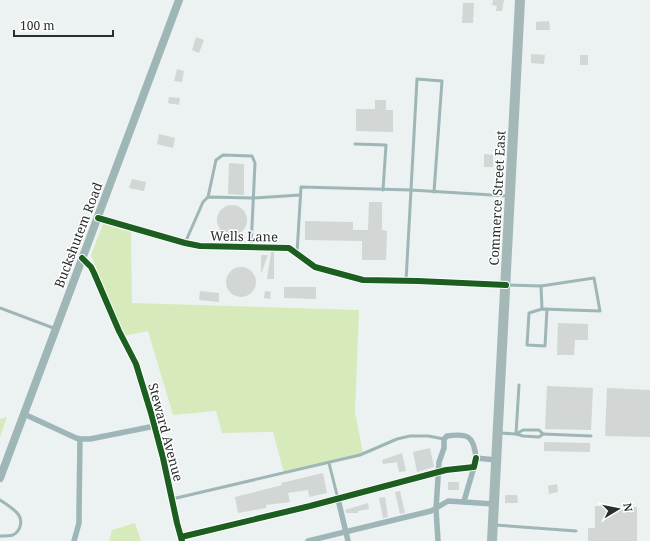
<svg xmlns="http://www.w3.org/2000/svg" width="650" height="541" viewBox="0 0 650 541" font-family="'Noto Serif',serif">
  <rect width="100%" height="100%" fill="#ecf2f1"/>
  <g fill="#d7eabc">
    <polygon points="103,224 131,232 132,303 359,310 355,412 363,453 284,473 273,432 222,433 216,411 173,415 148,331 123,336 91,255"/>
    <polygon points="7,417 0,437 0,419"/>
    <polygon points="135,523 141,541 109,541 112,530"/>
  </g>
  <g fill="#d2d6d4">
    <polygon points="493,0 504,0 502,11 496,11 497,6 492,5"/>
    <polygon points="463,3 474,3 473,23 462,23"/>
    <polygon points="549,21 550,30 536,30 536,22"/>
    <polygon points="196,37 204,40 199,53 192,50"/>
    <polygon points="531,54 545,55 544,64 531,63"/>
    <rect x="580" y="55" width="8" height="10"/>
    <polygon points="177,69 184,71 182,82 174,81"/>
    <polygon points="169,97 180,98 179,105 168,103"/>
    <polygon points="375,100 386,100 386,110 393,110 393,132 356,131 356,109 375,109"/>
    <polygon points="159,134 175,138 173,148 157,144"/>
    <polygon points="484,154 493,155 493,167 484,167"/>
    <polygon points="229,163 244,164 244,195 228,194"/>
    <polygon points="132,179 146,182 144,191 129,188"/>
    <polygon points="369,202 382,202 382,230 387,231 386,260 362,260 362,241 305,240 305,221 353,222 353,230 368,230"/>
    <circle cx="232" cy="220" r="15"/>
    <polygon points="271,252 274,252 274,279 267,279"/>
    <polygon points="261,255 268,255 261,274"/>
    <circle cx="241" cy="282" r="15"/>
    <polygon points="284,287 316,287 316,299 284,298"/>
    <polygon points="200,291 219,293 219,302 199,300"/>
    <polygon points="265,291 271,292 270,299 264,298"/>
    <polygon points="558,323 588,324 588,340 575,340 574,355 557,355"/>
    <polygon points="547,386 593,388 591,430 545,429"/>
    <polygon points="607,388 650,390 650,437 605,436"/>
    <polygon points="544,442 590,443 590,452 544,451"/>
    <polygon points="430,448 434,467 417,472 413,452"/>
    <polygon points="402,453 406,471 399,472 397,462 383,464 382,460"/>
    <polygon points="323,473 327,493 309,497 308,490 288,493 290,502 266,505 266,508 238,513 235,497 282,485 281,483"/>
    <rect x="448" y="482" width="11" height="8"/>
    <polygon points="557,484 558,492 549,494 548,486"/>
    <polygon points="400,491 405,513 400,514 395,492"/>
    <polygon points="505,495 517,495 518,503 505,503"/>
    <polygon points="385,497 388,517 383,518 379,498"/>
    <polygon points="368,503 369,509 358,511 358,513 346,513 345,510"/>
    <polygon points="595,506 637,507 637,541 588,541 588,528 595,528"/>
  </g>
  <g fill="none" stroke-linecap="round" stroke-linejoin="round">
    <g stroke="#9fb6b8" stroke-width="3">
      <polyline points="355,144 386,145 383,190"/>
      <polyline points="208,197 216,160 223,155 252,156 255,163 251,247"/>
      <polyline points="185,243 203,202 208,197 253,198 300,195"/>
      <polyline points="297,253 301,187 411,190 417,79 442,81 434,192"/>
      <polyline points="406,281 411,190 508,196"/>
      <polyline points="508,285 541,286 594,278 600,311 542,309 529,313 527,345 545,346 547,309"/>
      <polyline points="541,286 542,309"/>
      <polyline points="0,308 56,329"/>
      <polygon points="523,430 539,430 543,434 539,437 523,436 516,434"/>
      <polyline points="500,433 516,434 519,385"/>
      <polyline points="543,434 591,436"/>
      <polyline points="329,463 338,499"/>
      <polyline points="172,499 360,455 397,439 410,436 428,436 444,439"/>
      <path d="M0,500C6,504 13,508 18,514C23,520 21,531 13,535C9,536 4,536 0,536"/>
      <polyline points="495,525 576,531"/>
    </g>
    <g stroke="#9fb6b8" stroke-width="5.5">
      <polyline points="98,218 185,243 200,246 289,248 315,267 363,280 418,281 506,285"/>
      <polyline points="82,258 91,267 94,273 119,331 136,364 151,413 163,458 177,523 181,540"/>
      <polyline points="24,414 76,438 80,439 90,439 155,426"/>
      <polyline points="338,499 348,541"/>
      <polyline points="464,501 474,467"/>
      <polyline points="181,537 310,506 446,470 474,467 476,458"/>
      <polyline points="74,541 79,523 79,512 80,439"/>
      <polyline points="308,541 431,511 448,501 494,504"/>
      <path d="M438,541L436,509L439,462L444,448V439L447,436C468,433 474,436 476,458L496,460"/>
    </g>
    <polyline stroke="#9eb6b6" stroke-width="8" points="0,478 179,0"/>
    <polyline stroke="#a4b8b8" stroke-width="10" points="492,541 520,0"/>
    <g stroke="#fff" stroke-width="8">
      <g id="cycleway">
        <polyline points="98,218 185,243 200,246 289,248 315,267 363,280 418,281 506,285"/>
        <polyline points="82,258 91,267 94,273 119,331 136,364 151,413 163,458 177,523 182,541"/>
        <polyline points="181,537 310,506 446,470 474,467 476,458"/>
      </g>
    </g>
    <use href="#cycleway" stroke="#1b5e20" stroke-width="6"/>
  </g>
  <g text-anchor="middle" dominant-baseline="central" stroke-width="3" stroke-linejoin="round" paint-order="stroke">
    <g font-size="13" fill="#2a2f2e" stroke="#fff">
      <text transform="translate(497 198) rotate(-87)">Commerce Street East</text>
      <text transform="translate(78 235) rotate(-69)">Buckshutem Road</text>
      <text transform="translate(244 236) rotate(1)">Wells Lane</text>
      <text transform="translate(166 432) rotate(75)">Steward Avenue</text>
    </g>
  </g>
  <g transform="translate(618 509) rotate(80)" stroke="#ffffff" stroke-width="3" paint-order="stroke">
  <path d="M0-3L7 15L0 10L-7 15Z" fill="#2a2f2e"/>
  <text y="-6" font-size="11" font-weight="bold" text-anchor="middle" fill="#2a2f2e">N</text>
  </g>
  <path d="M14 30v6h99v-6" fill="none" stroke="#2a2f2e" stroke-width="2"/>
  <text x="20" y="30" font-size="12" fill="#2a2f2e" stroke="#ffffff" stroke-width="3" paint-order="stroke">100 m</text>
</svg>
